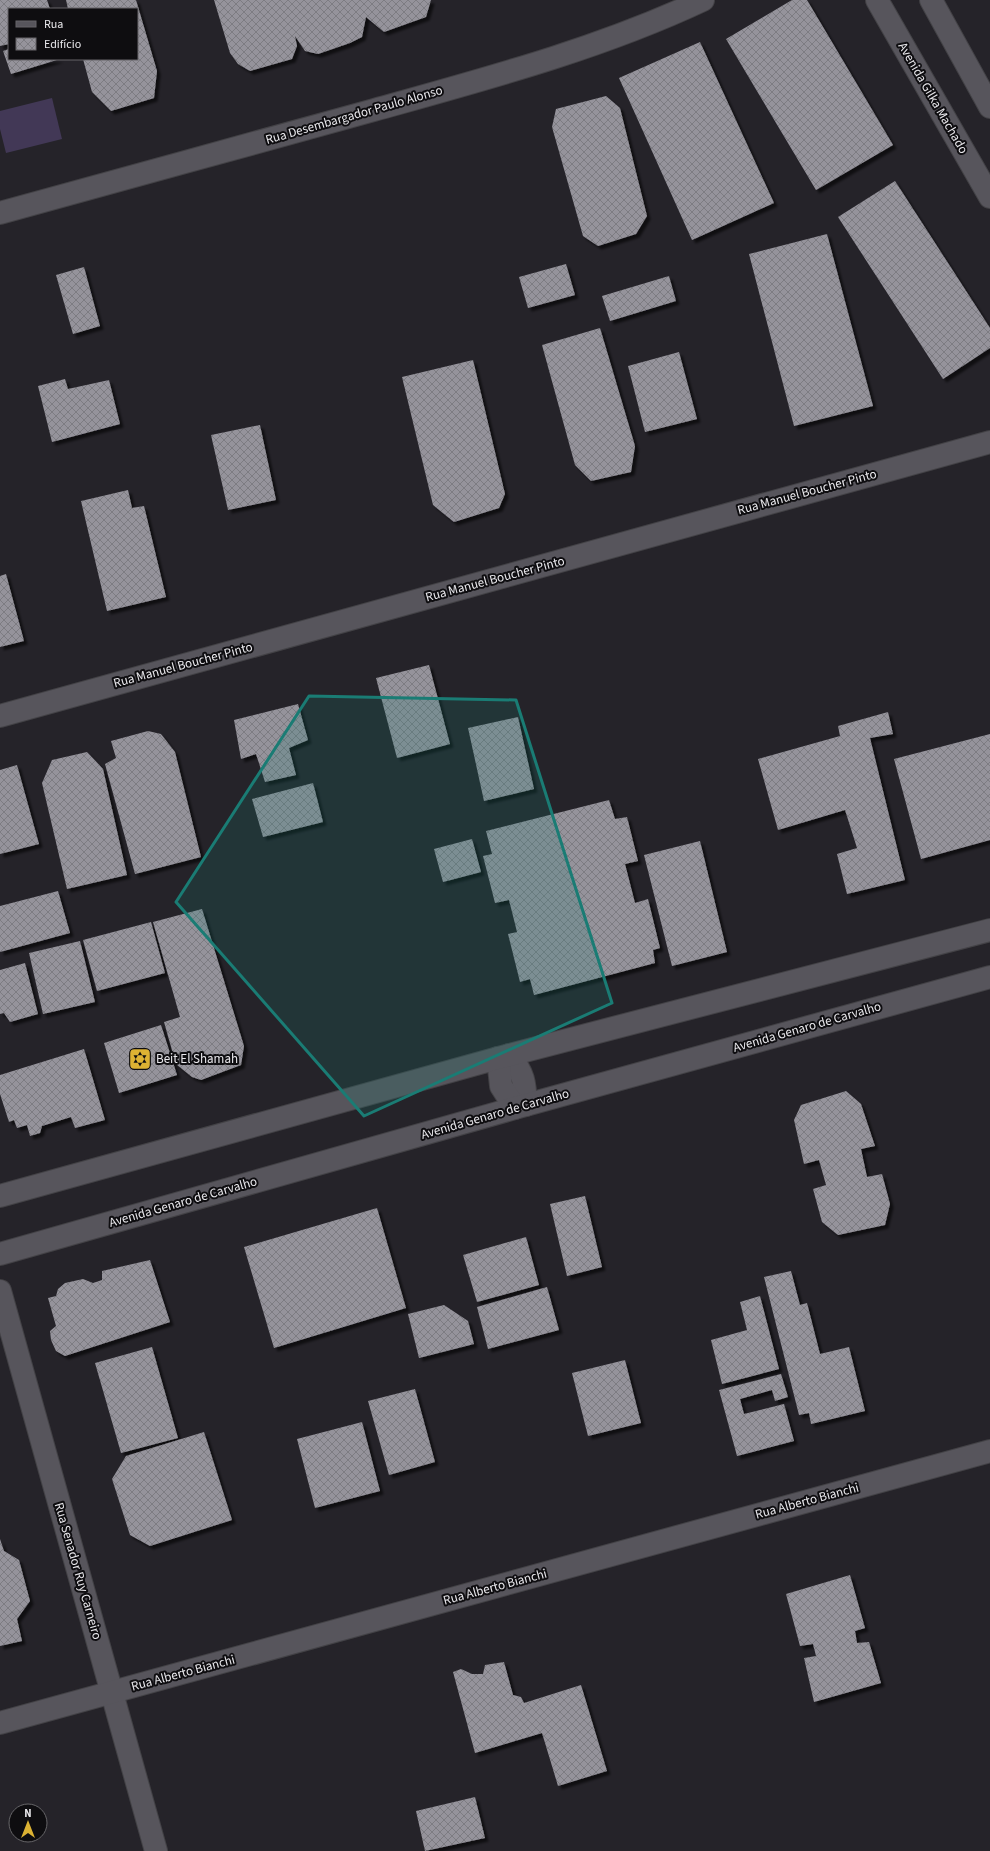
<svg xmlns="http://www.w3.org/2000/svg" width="990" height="1851" viewBox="0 0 990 1851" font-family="'Source Sans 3',sans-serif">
  <defs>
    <pattern id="building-cross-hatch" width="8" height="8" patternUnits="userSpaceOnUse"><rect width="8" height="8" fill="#95939b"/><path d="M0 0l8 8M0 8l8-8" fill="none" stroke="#7d7c82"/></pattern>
    <filter id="shadow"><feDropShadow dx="3.5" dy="3.5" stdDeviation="1" flood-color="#0009"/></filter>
  </defs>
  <rect width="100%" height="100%" fill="#252329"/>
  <polygon fill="#423856" points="52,98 62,139 6,153 0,129 0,111"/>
  <g fill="url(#building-cross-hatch)" filter="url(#shadow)">
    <polygon points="0,0 47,0 50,9 9,9 9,44 0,46"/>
    <polygon points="66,0 136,0 157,71 154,98 111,111 92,92 83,59 137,59 137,9 68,9"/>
    <polygon points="214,0 431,0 426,17 384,32 366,17 362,37 350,43 318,54 305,51 295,36 297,46 292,59 250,71 238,64 230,53"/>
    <polygon points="792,0 807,0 893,145 816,190 726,39"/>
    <polygon points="700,42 774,203 692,240 619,78"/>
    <polygon points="9,49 9,59 60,59 11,74 3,51"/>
    <polygon points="606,96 620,108 647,216 636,234 598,246 583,236 552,127 556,109"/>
    <polygon points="895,181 990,328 990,348 943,379 838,217"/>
    <polygon points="827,234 873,406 794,426 749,254"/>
    <polygon points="566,264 575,295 528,308 519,277"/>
    <polygon points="84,267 100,326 73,334 56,275"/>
    <polygon points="669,276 676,301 610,321 602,296"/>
    <polygon points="600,328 635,446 631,472 591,481 575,465 542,345"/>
    <polygon points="679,352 697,419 645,432 628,366"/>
    <polygon points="473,360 505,494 499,508 454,522 433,505 402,377"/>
    <polygon points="65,379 68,389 109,380 120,424 52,442 38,386"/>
    <polygon points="260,425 276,500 228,510 211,435"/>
    <polygon points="128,490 132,508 144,506 166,597 107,611 81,501"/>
    <polygon points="6,574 24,641 0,647 0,576"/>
    <polygon points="429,665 450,744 397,758 376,678"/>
    <polygon points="298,704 308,740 289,748 296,775 265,782 256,754 241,759 234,720"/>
    <polygon points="888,712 893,734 870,738 905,880 847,894 837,854 857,848 845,810 778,830 758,759 840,736 838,726"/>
    <polygon points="518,717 534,789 484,801 468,728"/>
    <polygon points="148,731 161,734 175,752 201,857 135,874 105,764 116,758 111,741"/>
    <polygon points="990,734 990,840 921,859 894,759"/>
    <polygon points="87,752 103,769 127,875 67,889 42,783 52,760"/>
    <polygon points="17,765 39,844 0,854 0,770"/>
    <polygon points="313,783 323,822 263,837 252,799"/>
    <polygon points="609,800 615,819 627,817 638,861 625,864 635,903 648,899 660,948 653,950 655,963 534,995 530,979 520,982 508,934 517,932 509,900 495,903 483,856 492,854 486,831"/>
    <polygon points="472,839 481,872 443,882 434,849"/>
    <polygon points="700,841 727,952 672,966 644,855"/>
    <polygon points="58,891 70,933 0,952 0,906"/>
    <polygon points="202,909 244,1046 241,1065 201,1080 192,1077 176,1064 164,1022 180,1017 153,922"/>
    <polygon points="151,922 165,973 97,991 83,940"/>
    <polygon points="80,941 95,1002 43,1014 29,953"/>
    <polygon points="25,963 38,1014 10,1022 4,1013 0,1014 0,970"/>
    <polygon points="161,1025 177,1075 119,1093 104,1043"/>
    <polygon points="84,1049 105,1120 75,1128 71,1117 42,1126 40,1133 30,1136 27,1125 17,1128 14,1120 9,1122 0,1094 0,1075"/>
    <polygon points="846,1091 861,1104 875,1146 861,1149 867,1177 882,1174 890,1204 885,1225 838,1235 822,1222 813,1189 826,1185 819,1160 804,1164 794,1120 801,1105"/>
    <polygon points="585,1196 602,1267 567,1276 550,1204"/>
    <polygon points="377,1208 406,1308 274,1348 244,1247"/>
    <polygon points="526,1237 539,1285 477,1302 463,1255"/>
    <polygon points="150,1260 170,1322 65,1356 56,1351 51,1340 50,1331 56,1326 48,1298 56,1296 58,1289 65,1283 83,1279 93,1283 102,1280 102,1271"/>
    <polygon points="791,1271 800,1305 807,1303 820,1354 849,1347 865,1411 811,1424 809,1413 799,1415 764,1277"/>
    <polygon points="547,1287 559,1330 488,1349 477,1307"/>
    <polygon points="760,1296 779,1369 722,1384 711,1340 747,1330 740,1302"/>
    <polygon points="444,1305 468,1321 474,1344 419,1358 408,1314"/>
    <polygon points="152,1347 178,1438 121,1453 95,1363"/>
    <polygon points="625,1360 641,1423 588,1436 572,1373"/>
    <polygon points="781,1374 788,1397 775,1401 772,1390 740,1399 744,1414 784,1404 794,1441 737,1456 719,1390"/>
    <polygon points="415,1389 435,1462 389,1475 368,1401"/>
    <polygon points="362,1422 380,1491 315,1508 297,1439"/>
    <polygon points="204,1432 232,1520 150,1546 130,1535 112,1479 126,1456"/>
    <polygon points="0,1539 4,1551 19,1560 30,1601 17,1619 22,1641 0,1646"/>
    <polygon points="850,1575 865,1628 855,1631 857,1643 869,1642 881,1683 814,1702 804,1658 816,1656 813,1644 800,1646 786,1594"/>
    <polygon points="504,1662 513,1695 521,1697 524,1703 581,1685 607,1771 558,1786 542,1733 475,1753 453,1672 461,1669 472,1674 483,1674 485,1665"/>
    <polygon points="475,1797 485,1838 425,1851 416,1811"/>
  </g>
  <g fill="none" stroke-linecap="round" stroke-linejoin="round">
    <g stroke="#434246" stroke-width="24">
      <g id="minor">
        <path d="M0,213C125,179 249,144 374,110C485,79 599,49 703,0"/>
        <polyline points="0,716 990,442"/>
        <polyline points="0,1291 156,1851"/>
        <polyline points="0,1723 990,1451"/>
      </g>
    </g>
    <g stroke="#434246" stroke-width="24">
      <g id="tertiary">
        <polyline points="877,0 990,197"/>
        <polyline points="931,0 990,107"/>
        <path d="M509,1055C524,1073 525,1083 526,1105"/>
        <polyline points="498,1058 501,1086 515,1108"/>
        <polyline points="0,1196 498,1058 990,930"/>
        <polyline points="0,1254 515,1108 990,977"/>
      </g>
    </g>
    <use href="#minor" stroke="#57555c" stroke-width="22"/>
    <use href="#tertiary" stroke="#57555c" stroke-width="22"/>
  </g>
  <path fill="#1a7c74" fill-opacity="0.2" stroke="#1a7c74" stroke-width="3" stroke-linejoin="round" d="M309,696L516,700L612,1003L364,1116L176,902Z"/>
  <defs>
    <g id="synagogue-square" transform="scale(1.15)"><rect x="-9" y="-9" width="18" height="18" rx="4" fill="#dcb233" stroke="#0e0d10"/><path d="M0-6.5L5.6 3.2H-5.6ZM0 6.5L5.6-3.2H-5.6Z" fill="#111"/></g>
  </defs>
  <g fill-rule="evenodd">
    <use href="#synagogue-square" x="140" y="1059"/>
  </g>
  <g text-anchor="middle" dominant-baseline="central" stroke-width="4" stroke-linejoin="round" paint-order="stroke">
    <g font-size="13" fill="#e9e8ec" stroke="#0e0d10">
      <text transform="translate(933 98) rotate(60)">Avenida Gilka Machado</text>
      <text transform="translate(354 115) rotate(-16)">Rua Desembargador Paulo Alonso</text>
      <text transform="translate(807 492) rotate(-15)">Rua Manuel Boucher Pinto</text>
      <text transform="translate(495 579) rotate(-15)">Rua Manuel Boucher Pinto</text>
      <text transform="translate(183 665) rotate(-15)">Rua Manuel Boucher Pinto</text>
      <text transform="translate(807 1027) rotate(-16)">Avenida Genaro de Carvalho</text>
      <text transform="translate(495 1114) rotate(-16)">Avenida Genaro de Carvalho</text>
      <text transform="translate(183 1202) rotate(-16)">Avenida Genaro de Carvalho</text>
      <text transform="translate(807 1501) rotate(-15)">Rua Alberto Bianchi</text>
      <text transform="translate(78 1571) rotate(74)">Rua Senador Ruy Carneiro</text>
      <text transform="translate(495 1587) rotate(-15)">Rua Alberto Bianchi</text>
      <text transform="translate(183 1673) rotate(-15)">Rua Alberto Bianchi</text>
    </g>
    <g font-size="13" fill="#e9e8ec" stroke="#0e0d10" text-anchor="start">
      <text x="156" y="1059">Beit El Shamah</text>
    </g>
  </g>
  <rect x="8" y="8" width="130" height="52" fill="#0e0d10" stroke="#666568"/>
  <rect x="16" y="21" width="20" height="6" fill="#57555c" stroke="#666568"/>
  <text x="44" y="28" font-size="12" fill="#e9e8ec">Rua</text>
  <rect x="16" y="38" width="20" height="12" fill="url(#building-cross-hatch)" stroke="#666568"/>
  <text x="44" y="48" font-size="12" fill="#e9e8ec">Edifício</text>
  <g transform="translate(28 1823)"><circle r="19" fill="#0e0d10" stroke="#666568"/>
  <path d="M0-3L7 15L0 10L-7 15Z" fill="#dcb233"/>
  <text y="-6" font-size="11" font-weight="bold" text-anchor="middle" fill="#e9e8ec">N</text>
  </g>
</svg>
